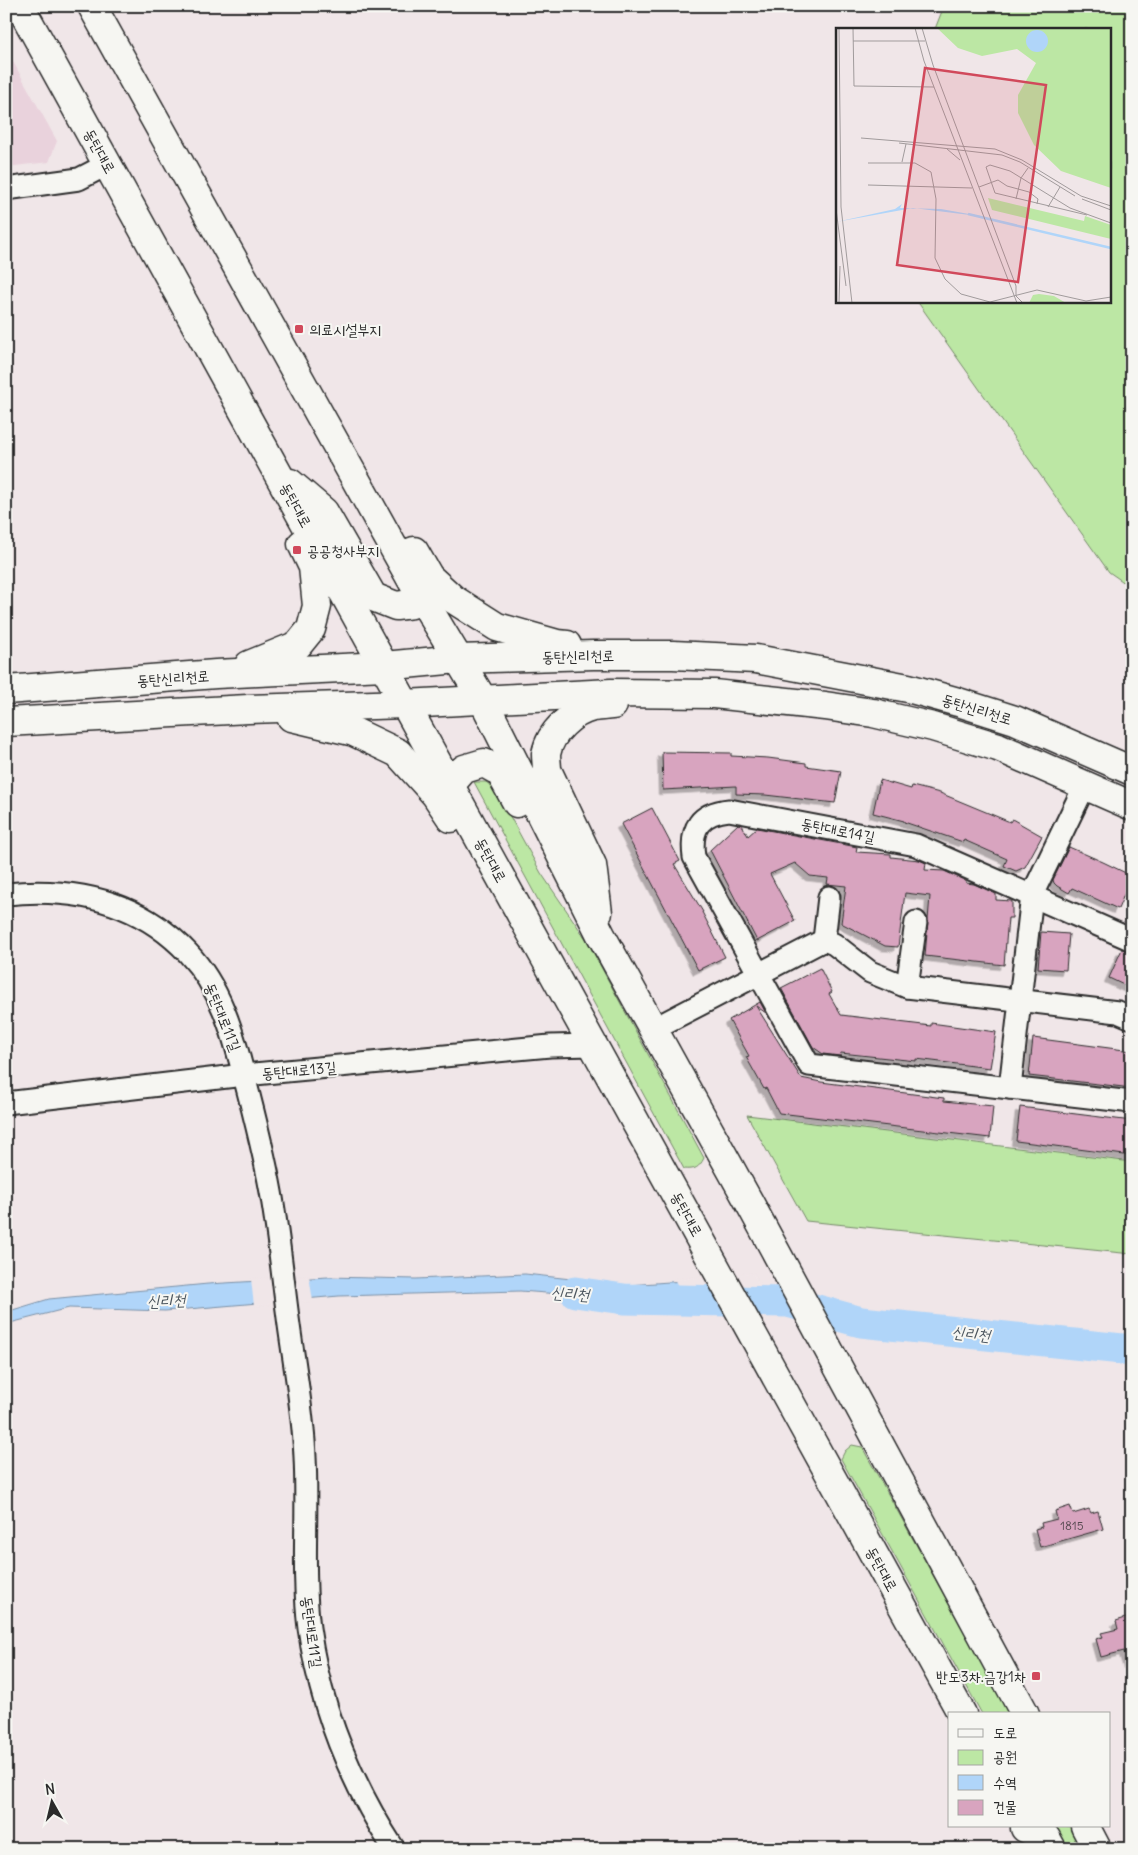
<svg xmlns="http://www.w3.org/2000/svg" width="1138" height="1855" viewBox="0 0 1138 1855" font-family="Delius,'Poor Story',sans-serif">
  <defs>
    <filter id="shadow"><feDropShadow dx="-4.5" dy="4.5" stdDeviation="0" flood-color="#0004"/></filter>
  </defs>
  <rect width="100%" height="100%" fill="#f0e6e8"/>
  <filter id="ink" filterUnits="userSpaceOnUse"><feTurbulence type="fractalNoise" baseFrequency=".02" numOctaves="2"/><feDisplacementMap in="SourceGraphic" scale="10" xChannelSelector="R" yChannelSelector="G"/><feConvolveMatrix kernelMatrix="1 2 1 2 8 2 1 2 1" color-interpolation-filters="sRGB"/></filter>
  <g filter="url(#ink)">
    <polygon fill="#e9d2dc" points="6,49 57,141 49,162 6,167"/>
    <g fill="#bce7a4" stroke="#748968">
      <polygon points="944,6 1132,6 1132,588 1109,572 917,301 1109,301 1109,29 935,29"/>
      <path d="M474,782H486L495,789L541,873L586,939L704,1158C699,1168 695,1170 684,1169Z"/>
      <polygon points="747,1115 1132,1162 1132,1254 806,1221"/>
      <polygon points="852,1445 862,1447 1010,1714 982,1714 841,1459 845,1451"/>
      <polygon points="1052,1826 1073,1826 1085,1849 1064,1849"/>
    </g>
    <polygon fill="#b0d5f9" stroke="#7b91a7" points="525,1274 627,1285 754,1276 759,1291 624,1299 520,1291 339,1296 165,1311 69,1308 6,1324 6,1312 49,1299 208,1284 328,1277 416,1279"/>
    <g fill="#f0e6e8">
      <polygon points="754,1273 762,1291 759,1294 685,1298 674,1279"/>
      <polygon points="309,1276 313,1301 254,1306 251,1279"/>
    </g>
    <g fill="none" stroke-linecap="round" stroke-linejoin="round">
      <polyline stroke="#b0d5f9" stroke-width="31" points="575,1292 624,1299 788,1302 861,1322 1132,1350"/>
    </g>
    <g fill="#d8a4bf" stroke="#2b2b2b" filter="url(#shadow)">
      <polygon points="662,752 731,753 731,756 768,758 806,763 806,766 841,771 835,803 765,795 736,794 736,786 663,790"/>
      <polygon points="880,780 911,789 912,786 940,793 1010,822 1012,819 1042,836 1025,867 1016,871 1004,866 1007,859 964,840 963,842 904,822 904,821 873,813"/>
      <polygon points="652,808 680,861 674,864 703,912 702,912 725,957 698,970 621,824"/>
      <polygon points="738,824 742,825 748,836 757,828 857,847 856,852 891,854 891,857 919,860 926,863 925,870 944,871 966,881 966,883 974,884 996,894 996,900 1012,901 1012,918 1008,918 1004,965 925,956 930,896 905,893 898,947 885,946 841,923 846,886 827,884 828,878 810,876 795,863 770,874 795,921 757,941 710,850"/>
      <polygon points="1069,847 1103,862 1132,876 1118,909 1072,888 1069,893 1057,886 1054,883 1053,880"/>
      <polygon points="1041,932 1069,934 1066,970 1038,968"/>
      <polygon points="1122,949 1132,952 1132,989 1109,978"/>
      <polygon points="820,968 832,992 829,994 841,1015 931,1026 931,1023 996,1032 990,1068 916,1059 916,1061 841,1053 840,1056 823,1054 813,1047 781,988"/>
      <polygon points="760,1002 766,1013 756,1006 801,1078 821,1082 944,1098 944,1101 993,1106 990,1138 779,1113 766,1088 764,1089 746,1057 749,1056 729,1020"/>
      <polygon points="1033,1038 1132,1051 1132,1088 1029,1076"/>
      <polygon points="1020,1107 1132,1121 1132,1156 1016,1141"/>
      <polygon points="1070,1506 1073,1514 1089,1509 1091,1513 1098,1511 1103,1529 1040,1547 1035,1529 1042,1527 1041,1523 1057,1519 1055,1511"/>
      <polygon points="1132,1616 1132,1663 1128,1664 1124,1651 1101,1657 1096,1639 1103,1637 1101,1633 1118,1629 1116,1621"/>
    </g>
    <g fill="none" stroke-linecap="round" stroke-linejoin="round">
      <g stroke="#2b2b2b" stroke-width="25">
        <g id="minor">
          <polyline points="6,189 79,179 108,164"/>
          <path d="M6,894C75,887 139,901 188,953C220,987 233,1032 244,1076C254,1114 264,1153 271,1192C278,1231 282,1271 287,1310C293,1359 303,1408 305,1457C308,1514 302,1571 309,1628C320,1707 350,1781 394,1849"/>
          <polyline points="824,940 829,897"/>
          <path d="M1132,940L916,845L729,810C700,813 690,828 694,857L809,1065L1132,1102"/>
          <polyline points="907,987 916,922"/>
          <polyline points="653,1029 824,940 834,944 870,972 907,987 1118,1012 1132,1018"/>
          <polyline points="1010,1088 1032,895 1085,785"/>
          <polyline points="6,1103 244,1075 550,1046 593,1045"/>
        </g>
      </g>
      <g stroke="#2b2b2b" stroke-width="31">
        <g id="major">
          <polyline points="20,6 962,1714"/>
          <polyline points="92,6 420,595 483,700 601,935 749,1202 1025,1714"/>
          <polyline points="290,483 324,512 373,597 396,606 412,604 420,595"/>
          <polyline points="414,551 429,577 453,599 497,627 557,644 567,645"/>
          <polyline points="249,665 298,645 311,629 317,606 313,567 302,544"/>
          <polyline points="6,690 216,674 384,666 458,659 593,655 673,655 756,659 908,688 958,702 1015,720 1132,771"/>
          <polyline points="291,717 354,732 398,753 435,794 451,818"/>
          <polyline points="6,722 248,709 405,704 611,693 714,694 825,706 873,713 933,727 998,747 1132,806"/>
          <polyline points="450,785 464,769 484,763 500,772 517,803"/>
          <path d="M598,913L592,865L547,770C547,765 546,759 546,754C550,732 572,712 593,707C599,706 606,706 613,705"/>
          <polyline points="1085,1826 1097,1849"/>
          <polyline points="1025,1828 1046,1838 1052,1849"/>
        </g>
      </g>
      <use href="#minor" stroke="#f6f6f2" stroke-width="21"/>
      <use href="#major" stroke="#f6f6f2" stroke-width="28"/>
    </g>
  </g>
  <g fill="#d1495b" stroke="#f6f6f2" stroke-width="2">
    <rect x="294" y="324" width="10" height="10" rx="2.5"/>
    <rect x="292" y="545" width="10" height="10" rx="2.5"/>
    <rect x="1031" y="1671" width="10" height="10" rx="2.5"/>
  </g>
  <g text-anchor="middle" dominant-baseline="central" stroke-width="4" stroke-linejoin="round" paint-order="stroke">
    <g font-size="12" fill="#564950">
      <text x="1072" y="1525">1815</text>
    </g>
    <g font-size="15" fill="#2b2b2b" stroke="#f6f6f2">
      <text transform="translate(100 151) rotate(61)">동탄대로</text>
      <text transform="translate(296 505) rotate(61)">동탄대로</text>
      <text transform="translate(578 656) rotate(-1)">동탄신리천로</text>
      <text transform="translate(173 678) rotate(-4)">동탄신리천로</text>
      <text transform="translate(977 709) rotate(17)">동탄신리천로</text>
      <text transform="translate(838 830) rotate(11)">동탄대로14길</text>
      <text transform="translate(491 860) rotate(61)">동탄대로</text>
      <text transform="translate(223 1017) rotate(68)">동탄대로11길</text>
      <text transform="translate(299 1070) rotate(-5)">동탄대로13길</text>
      <text transform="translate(687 1214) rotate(61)">동탄대로</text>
      <text transform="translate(882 1569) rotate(61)">동탄대로</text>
      <text transform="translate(312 1632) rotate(82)">동탄대로11길</text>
    </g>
    <g font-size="15" fill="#2b2b2b" stroke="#f6f6f2" text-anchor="start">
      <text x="309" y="329">의료시설부지</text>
      <text x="307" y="550">공공청사부지</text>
      <text x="1026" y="1676" text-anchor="end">반도3차.금강1차</text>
    </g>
    <g font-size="16" font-style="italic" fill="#4c565e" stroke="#f6f6f2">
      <text transform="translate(570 1293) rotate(4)">신리천</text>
      <text transform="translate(166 1300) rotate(-2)">신리천</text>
      <text transform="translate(971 1333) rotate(6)">신리천</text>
    </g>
  </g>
  <g transform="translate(836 28)">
    <rect width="275" height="275" fill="#f0e6e8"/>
    <path d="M101,0H275V160L225,143L198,117L182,85V67L200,35L181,21L146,28L122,20ZM152,170L248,193L249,188L275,197V211L156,182ZM203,266L218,268L230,275H193L197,267Z" fill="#bce7a4"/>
    <path d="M190 13a11 11 0 1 1 22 0a11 11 0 1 1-22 0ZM66,176L64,180L105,181L150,189L77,180L0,194L59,181Z" fill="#b0d5f9"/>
    <path fill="none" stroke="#b0d5f9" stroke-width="2.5" d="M132,186L275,220"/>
    <path fill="none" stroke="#a19b9c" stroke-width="1" d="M3,0L5,179L16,275M17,0L18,58L98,59M79,0L88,33L181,275M86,0L97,37L180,258V268L187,275M17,13H89M25,110L159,121L186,132L245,168L275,178M63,115L166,127L184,134L239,168M111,121L124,132M66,134L70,116M32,135H79L95,144L100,171L99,230L109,251L125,266L154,274L201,262L250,273L275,269M32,157L136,160M143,159L162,152L171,158L193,164L202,171L201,176M180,171L185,150L192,140M246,171L275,182M212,179L224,159M0,181L10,258M251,187L159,165L150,139L154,137L174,143L234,180L275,195M3,275L4,238"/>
    <path fill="#d1495b" fill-opacity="0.15" stroke="#d1495b" stroke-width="2.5" d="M89,40L210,57L182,254L61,237Z"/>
    <rect width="275" height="275" fill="none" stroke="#2b2b2b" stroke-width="2.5"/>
  </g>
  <rect width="1138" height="1855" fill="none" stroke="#f6f6f2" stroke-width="25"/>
  <rect x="12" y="12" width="1113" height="1830" fill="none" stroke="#2b2b2b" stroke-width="2" filter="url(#ink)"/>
  <rect x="948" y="1712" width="162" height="115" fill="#f6f6f2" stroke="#a5a5a2"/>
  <rect x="958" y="1729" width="25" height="8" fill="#f6f6f2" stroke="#a5a5a2"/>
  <text x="993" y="1738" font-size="15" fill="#2b2b2b">도로</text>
  <rect x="958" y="1750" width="25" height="15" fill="#bce7a4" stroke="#a5a5a2"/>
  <text x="993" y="1762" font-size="15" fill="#2b2b2b">공원</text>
  <rect x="958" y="1775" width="25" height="15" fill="#b0d5f9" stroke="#a5a5a2"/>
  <text x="993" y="1788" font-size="15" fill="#2b2b2b">수역</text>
  <rect x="958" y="1800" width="25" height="15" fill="#d8a4bf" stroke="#a5a5a2"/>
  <text x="993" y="1812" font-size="15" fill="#2b2b2b">건물</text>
  <g transform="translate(52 1802) rotate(352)" stroke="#f6f6f2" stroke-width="4" paint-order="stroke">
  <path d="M0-4L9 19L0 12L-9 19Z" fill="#2b2b2b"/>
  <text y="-8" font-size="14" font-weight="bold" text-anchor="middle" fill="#2b2b2b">N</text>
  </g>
</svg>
